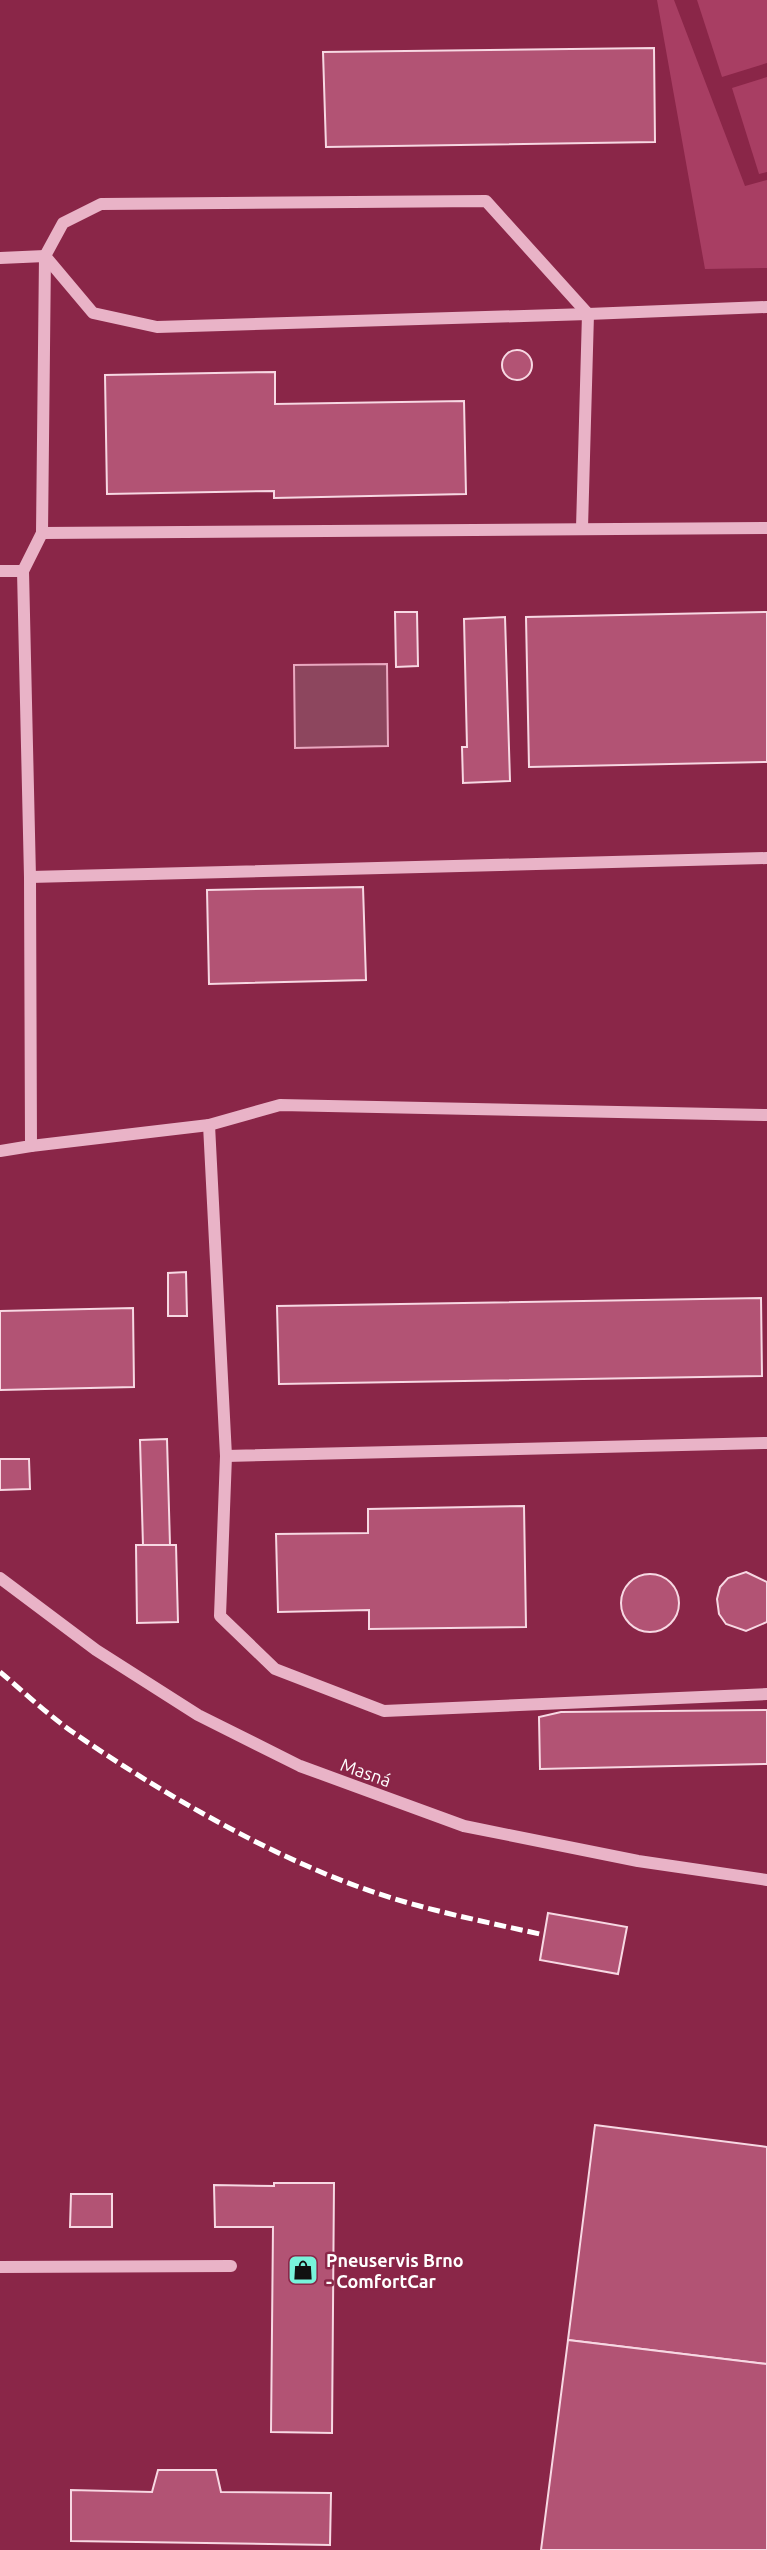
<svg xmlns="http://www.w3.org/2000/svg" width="767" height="2550" viewBox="0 0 767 2550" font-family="Ubuntu,sans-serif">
  <rect width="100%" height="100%" fill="#8a2648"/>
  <g fill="#a83e63">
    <polygon points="657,0 674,0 745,186 767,180 767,268 705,269"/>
    <polygon points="697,0 767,0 767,63 722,77"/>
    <polygon points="767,77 767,172 759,174 732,88"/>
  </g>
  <polygon fill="#8d465e" stroke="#eaa8c0" stroke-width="2" points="387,664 388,746 295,748 294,665"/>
  <g fill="#b25374" stroke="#f7d8e3" stroke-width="2">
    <polygon points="654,48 655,142 326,147 323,52"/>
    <circle cx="517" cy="365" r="15"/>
    <polygon points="275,372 275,404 464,401 466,494 274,498 274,491 107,494 105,375"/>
    <polygon points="395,612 417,612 418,666 396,667"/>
    <polygon points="767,612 767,762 529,767 526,617"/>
    <polygon points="505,617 510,781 463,783 462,747 467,747 464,619"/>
    <polygon points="363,887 366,980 209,984 207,890"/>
    <polygon points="186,1272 187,1316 168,1316 168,1273"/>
    <polygon points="761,1298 762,1376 279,1384 277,1306"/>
    <polygon points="133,1308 134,1387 0,1390 0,1311"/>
    <polygon points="167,1439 170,1545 143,1546 140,1440"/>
    <polygon points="0,1459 29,1459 30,1489 0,1490"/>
    <polygon points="524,1506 526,1627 369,1629 369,1610 278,1612 276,1534 368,1533 368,1509"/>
    <polygon points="136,1545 176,1545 178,1622 137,1623"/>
    <polygon points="746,1572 767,1582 767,1622 746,1631 726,1624 719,1614 717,1599 720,1587 728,1578"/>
    <circle cx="650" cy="1603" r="29"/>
    <polygon points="767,1710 767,1764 540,1769 539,1717 561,1712"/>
    <polygon points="548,1913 627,1927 618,1974 540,1960"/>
    <polygon points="595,2125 767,2147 767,2364 568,2340"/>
    <polygon points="274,2183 334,2183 332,2433 271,2432 273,2227 215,2227 214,2185 274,2186"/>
    <polygon points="71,2194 112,2194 112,2227 70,2227"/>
    <polygon points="568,2340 767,2364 767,2550 541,2550"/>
    <polygon points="158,2470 216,2470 221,2492 331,2493 330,2545 71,2541 71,2490 152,2492"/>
  </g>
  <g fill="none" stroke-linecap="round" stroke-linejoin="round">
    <g stroke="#e9b3c7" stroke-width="12">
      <polyline points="0,258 45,256 93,313 157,327 588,314 582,528"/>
      <polyline points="42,533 767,528"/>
      <polyline points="0,571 23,571"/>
      <polyline points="30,877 767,858"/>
      <polyline points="209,1125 226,1456 220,1616 275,1669 384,1711 767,1694"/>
      <polyline points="31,1146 209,1125 280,1105 767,1115"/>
      <polyline points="0,1151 31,1146 30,877 23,571 42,533 45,256 63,223 101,204 486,201 588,314 767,307"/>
      <polyline points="226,1456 767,1443"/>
      <polyline points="0,1578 96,1650 198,1715 300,1766 464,1826 638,1861 767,1880"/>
      <polyline points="0,2267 231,2266"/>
    </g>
    <path stroke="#fff" stroke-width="5" stroke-dasharray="12 5" stroke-linecap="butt" d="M0,1672C24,1692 48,1715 74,1733C158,1791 263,1852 359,1887C419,1909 482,1921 544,1935"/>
  </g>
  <defs>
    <g id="shop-square" transform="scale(1.575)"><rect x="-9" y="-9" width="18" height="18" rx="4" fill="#78f3db" stroke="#8a2648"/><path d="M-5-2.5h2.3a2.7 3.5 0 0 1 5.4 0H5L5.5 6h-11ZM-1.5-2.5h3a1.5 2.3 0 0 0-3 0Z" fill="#111"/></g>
  </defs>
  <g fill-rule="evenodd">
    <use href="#shop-square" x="303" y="2270"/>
  </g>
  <g text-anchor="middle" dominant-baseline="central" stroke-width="5" stroke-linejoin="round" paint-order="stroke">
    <g font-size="18" fill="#fff" stroke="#8a2648">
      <text transform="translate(366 1772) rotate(20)">Masná</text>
    </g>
    <g font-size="18" font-weight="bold" fill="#fff" stroke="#8a2648" text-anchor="start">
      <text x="326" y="2260">Pneuservis Brno<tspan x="326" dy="21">- ComfortCar</tspan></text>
    </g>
  </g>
</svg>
